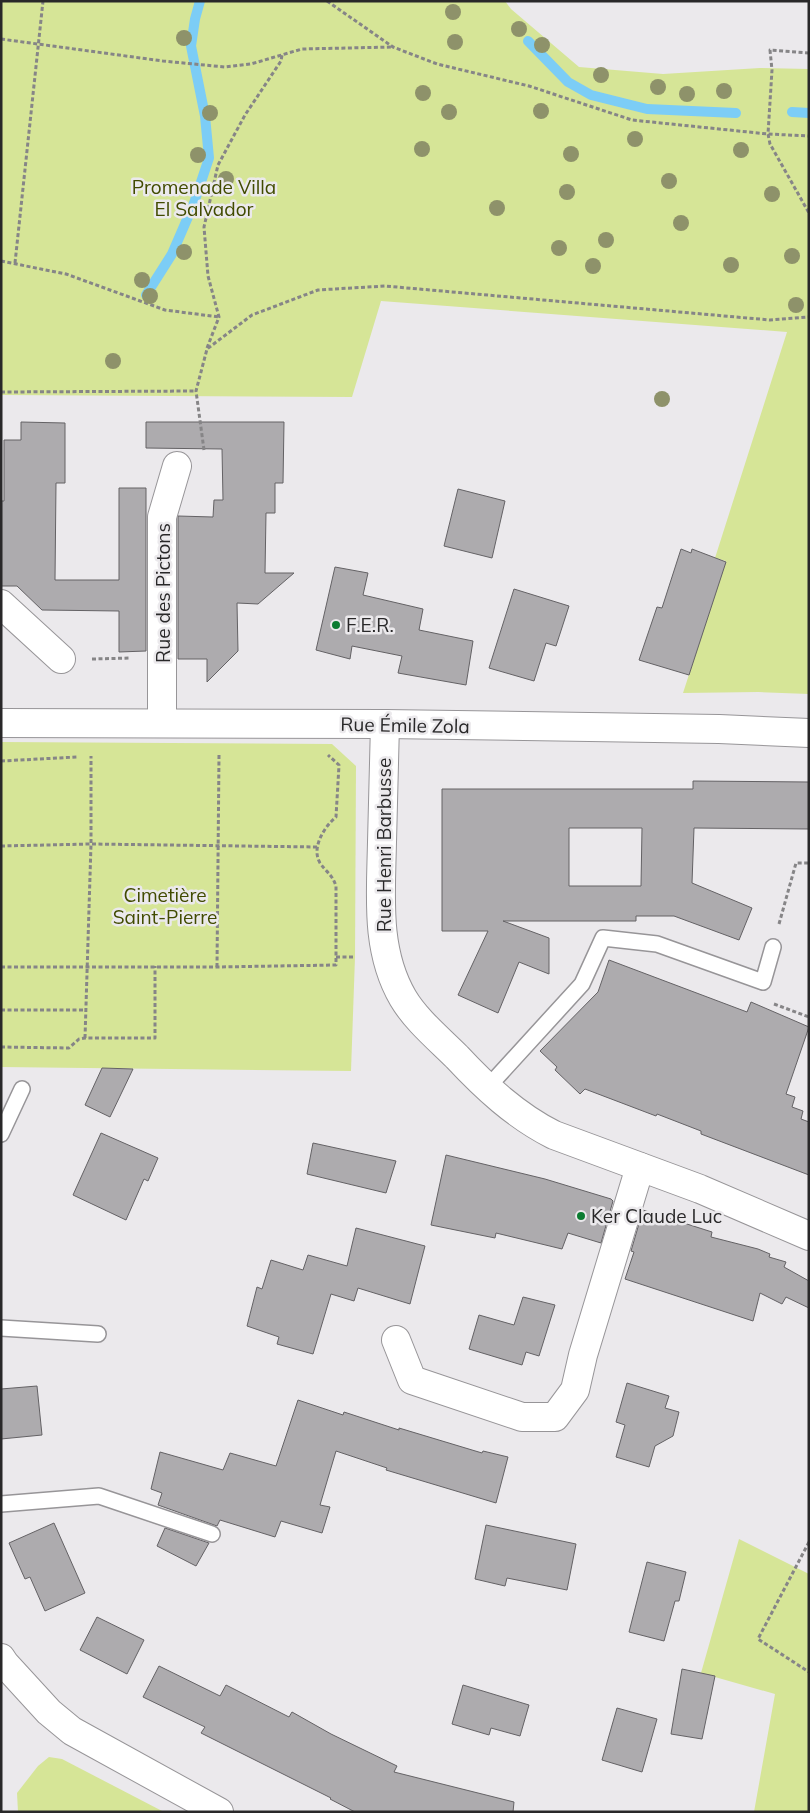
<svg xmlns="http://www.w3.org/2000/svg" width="810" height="1813" viewBox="0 0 810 1813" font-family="Mulish,sans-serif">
  <rect width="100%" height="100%" fill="#ebe9ec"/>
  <g fill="#d6e597">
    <polygon points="1,1 505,1 511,9 579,67 663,74 760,68 809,69 809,694 758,692 683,693 726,561 715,558 787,332 381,301 352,397 1,395"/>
    <polygon points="1,742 332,744 356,766 355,957 351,1071 1,1067"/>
    <polygon points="739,1539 809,1574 809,1812 754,1812 775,1694 701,1673"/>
    <polygon points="49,1757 62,1759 164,1812 18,1812 17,1793 38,1766"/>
  </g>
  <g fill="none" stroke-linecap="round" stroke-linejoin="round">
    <g stroke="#7ccdf6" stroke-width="10">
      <polyline points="528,41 568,82 591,95 647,109 736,113"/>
      <polyline points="792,112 809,113"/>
      <polyline points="146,295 172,254 194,203 209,158 205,116 191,46 195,19 200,1"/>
    </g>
  </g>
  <g fill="#adabae" stroke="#646265" fill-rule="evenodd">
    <polygon points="21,422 65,423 65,483 56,483 55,580 119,580 119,488 146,488 146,651 119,652 119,611 42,610 17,586 1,586 1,501 4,501 4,440 21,440"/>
    <polygon points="146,422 284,422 283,483 275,483 275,513 266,513 265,573 294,573 258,604 237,603 238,651 207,682 207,659 178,659 178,516 213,517 214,500 223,500 222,449 146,448"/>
    <polygon points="458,489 505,501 492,558 444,546"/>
    <polygon points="681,549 691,553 692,549 726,562 689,675 639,660 657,607 662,608"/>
    <polygon points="335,567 368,573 363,595 423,609 419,630 473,641 466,685 398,673 402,656 352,646 350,659 316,650"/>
    <polygon points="514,589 569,606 556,646 546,643 534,681 489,668"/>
    <path d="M693,781L809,782V829L694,828L692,883L752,908L739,940L674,916H636V921H503L549,938V974L519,962L498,1013L458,995L488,931H442V789H693ZM569,828H642L641,886H569Z"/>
    <polygon points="609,960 747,1012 751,1002 809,1027 786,1094 795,1097 792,1107 803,1111 801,1119 809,1122 809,1175 701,1134 701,1131 657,1114 656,1116 585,1089 580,1094 555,1070 557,1067 540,1051 598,992"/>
    <polygon points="102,1068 133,1069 110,1117 85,1105"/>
    <polygon points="101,1133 158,1158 148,1181 144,1179 126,1220 73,1195"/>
    <polygon points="313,1143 396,1161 386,1193 307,1174"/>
    <polygon points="446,1155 545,1179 611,1199 613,1201 601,1243 568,1233 562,1249 496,1233 495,1238 431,1225"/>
    <polygon points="643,1210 712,1232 711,1237 758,1249 770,1254 769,1257 786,1262 784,1267 809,1281 809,1308 786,1297 782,1304 760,1293 753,1321 625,1279 634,1252 631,1251"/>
    <polygon points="356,1228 425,1246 410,1304 358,1288 354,1301 331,1294 313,1354 277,1344 279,1337 247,1326 257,1287 262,1289 271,1260 303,1270 308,1255 347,1266"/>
    <polygon points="523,1297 555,1305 539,1356 526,1352 522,1365 469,1349 479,1315 514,1325"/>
    <polygon points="627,1383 669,1396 665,1408 679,1412 673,1436 655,1446 649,1467 616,1457 625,1425 616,1422"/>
    <polygon points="37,1386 42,1435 1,1439 1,1389"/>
    <polygon points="298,1400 343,1415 344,1412 399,1430 399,1428 482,1453 483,1451 508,1457 496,1503 386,1470 387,1468 336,1451 320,1505 330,1507 322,1533 281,1521 275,1537 220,1520 217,1526 158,1505 162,1493 151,1489 160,1452 223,1470 230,1453 276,1466"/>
    <polygon points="54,1523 85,1593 45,1611 30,1577 25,1579 9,1543"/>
    <polygon points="486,1525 576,1544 567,1590 507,1578 505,1586 475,1579"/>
    <polygon points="165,1528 209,1543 196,1566 157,1546"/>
    <polygon points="647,1562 686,1572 679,1601 675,1601 664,1641 629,1632"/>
    <polygon points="97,1617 144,1640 127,1674 80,1650"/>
    <polygon points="159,1666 220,1696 226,1685 289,1717 292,1712 331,1734 397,1766 394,1772 514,1802 513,1812 355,1812 330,1799 331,1798 201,1733 205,1727 143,1697"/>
    <polygon points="682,1669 715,1676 702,1739 671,1734"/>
    <polygon points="463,1685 529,1705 520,1736 491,1728 489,1735 452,1724"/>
    <polygon points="617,1708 657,1719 642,1772 602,1760"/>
  </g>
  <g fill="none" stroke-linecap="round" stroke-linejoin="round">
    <g stroke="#979598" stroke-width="18">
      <g id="lane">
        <polyline points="487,1088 582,984 603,938 657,944 763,982 773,947"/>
        <polyline points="1,1134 22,1089"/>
        <polyline points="1,1328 98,1334"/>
        <polyline points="1,1504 99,1496 212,1534"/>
      </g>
    </g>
    <g stroke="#979598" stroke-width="30">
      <g id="street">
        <polyline points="1,604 61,659"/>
        <polyline points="162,722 162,517 177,466"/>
        <polyline points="1,723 385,724 719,729 809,733"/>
        <path d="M385,724C384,763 383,803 382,842C381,895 375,950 403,998C416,1020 439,1039 457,1057C485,1087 516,1116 554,1135L700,1189L809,1236"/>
        <polyline points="396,1340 412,1380 522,1417 555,1417 575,1390 583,1355 640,1167"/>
      </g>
    </g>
    <g stroke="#979598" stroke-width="30">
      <polyline id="secondary" points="1,1658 5,1664 49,1712 72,1731 219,1812"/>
    </g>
    <g stroke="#868587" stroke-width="3" stroke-dasharray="4 2.5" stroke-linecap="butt">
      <polyline points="327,1 393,47 437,64 529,86 632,120 768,134 809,136"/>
      <polyline points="1,39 163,61 225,67 251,64 302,49 393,47"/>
      <polyline points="809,53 770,50 772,70 768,134 770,144 809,213"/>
      <polyline points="1,261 66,274 165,310 219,317"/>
      <polyline points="15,263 43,1"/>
      <polyline points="207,348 219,317 208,276 204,227 218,165 245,115 281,61 282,55"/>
      <polyline points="1,392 196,391"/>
      <polyline points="204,450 196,391 207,349 252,315 318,290 385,286 770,320 809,317"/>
      <polyline points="92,659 131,658"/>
      <polyline points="1,761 77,757"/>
      <polyline points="1,846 91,844 318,847"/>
      <polyline points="779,924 796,863 809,863"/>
      <polyline points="336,957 355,957"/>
      <path d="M1,967H217L336,965V886C332,874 326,872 320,863C311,848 324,827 336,817L339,765L328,755"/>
      <polyline points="217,967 219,755"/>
      <polyline points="774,1004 809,1017"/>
      <polyline points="1,1010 85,1010"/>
      <polyline points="85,1038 91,844 91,756"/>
      <polyline points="1,1047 69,1048 79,1039 85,1038 155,1038 155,966"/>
      <polyline points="809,1542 758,1639 809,1672"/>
    </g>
    <use href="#lane" stroke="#fff" stroke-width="15"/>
    <use href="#street" stroke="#fff" stroke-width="28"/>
    <use href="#secondary" stroke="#fff" stroke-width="28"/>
  </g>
  <g fill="#8e926a">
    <circle cx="453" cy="12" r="8"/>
    <circle cx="519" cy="29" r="8"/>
    <circle cx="184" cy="38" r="8"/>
    <circle cx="455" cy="42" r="8"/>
    <circle cx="542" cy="45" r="8"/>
    <circle cx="601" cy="75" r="8"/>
    <circle cx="658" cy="87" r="8"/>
    <circle cx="724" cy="91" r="8"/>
    <circle cx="423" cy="93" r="8"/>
    <circle cx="687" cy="94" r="8"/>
    <circle cx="541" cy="111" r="8"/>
    <circle cx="449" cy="112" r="8"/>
    <circle cx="210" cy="113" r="8"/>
    <circle cx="635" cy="139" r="8"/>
    <circle cx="422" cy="149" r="8"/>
    <circle cx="741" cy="150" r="8"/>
    <circle cx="571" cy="154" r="8"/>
    <circle cx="198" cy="155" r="8"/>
    <circle cx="226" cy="179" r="8"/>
    <circle cx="669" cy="181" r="8"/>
    <circle cx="567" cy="192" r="8"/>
    <circle cx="772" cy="194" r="8"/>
    <circle cx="497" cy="208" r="8"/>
    <circle cx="681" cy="223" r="8"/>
    <circle cx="606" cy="240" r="8"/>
    <circle cx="559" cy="248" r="8"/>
    <circle cx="184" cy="252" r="8"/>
    <circle cx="792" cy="256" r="8"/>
    <circle cx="731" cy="265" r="8"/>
    <circle cx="593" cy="266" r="8"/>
    <circle cx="142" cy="280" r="8"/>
    <circle cx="150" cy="296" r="8"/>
    <circle cx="796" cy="305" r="8"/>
    <circle cx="113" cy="361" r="8"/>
    <circle cx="662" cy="399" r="8"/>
  </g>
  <g fill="#0b7c31" stroke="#ebe9ec" stroke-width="2">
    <circle cx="336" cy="625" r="5"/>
    <circle cx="581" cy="1216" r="5"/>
  </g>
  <g text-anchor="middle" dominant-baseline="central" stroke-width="5" stroke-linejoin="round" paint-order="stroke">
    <g font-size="19" fill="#414b00" stroke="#ebe9ec">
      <text x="204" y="187">Promenade Villa<tspan x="204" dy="22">El Salvador</tspan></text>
      <text x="165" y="895">Cimetière<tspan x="165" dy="22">Saint-Pierre</tspan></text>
    </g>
    <g font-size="19" fill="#292829" stroke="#ebe9ec">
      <text transform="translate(163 593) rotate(-90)">Rue des Pictons</text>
      <text transform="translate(405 725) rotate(1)">Rue Émile Zola</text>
      <text transform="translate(384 845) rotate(-90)">Rue Henri Barbusse</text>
    </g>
    <g font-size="19" fill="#292829" stroke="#ebe9ec" text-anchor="start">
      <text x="346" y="625">F.E.R.</text>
      <text x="591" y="1216">Ker Claude Luc</text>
    </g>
  </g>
  <rect width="810" height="1813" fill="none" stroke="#292829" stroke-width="5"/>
</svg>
